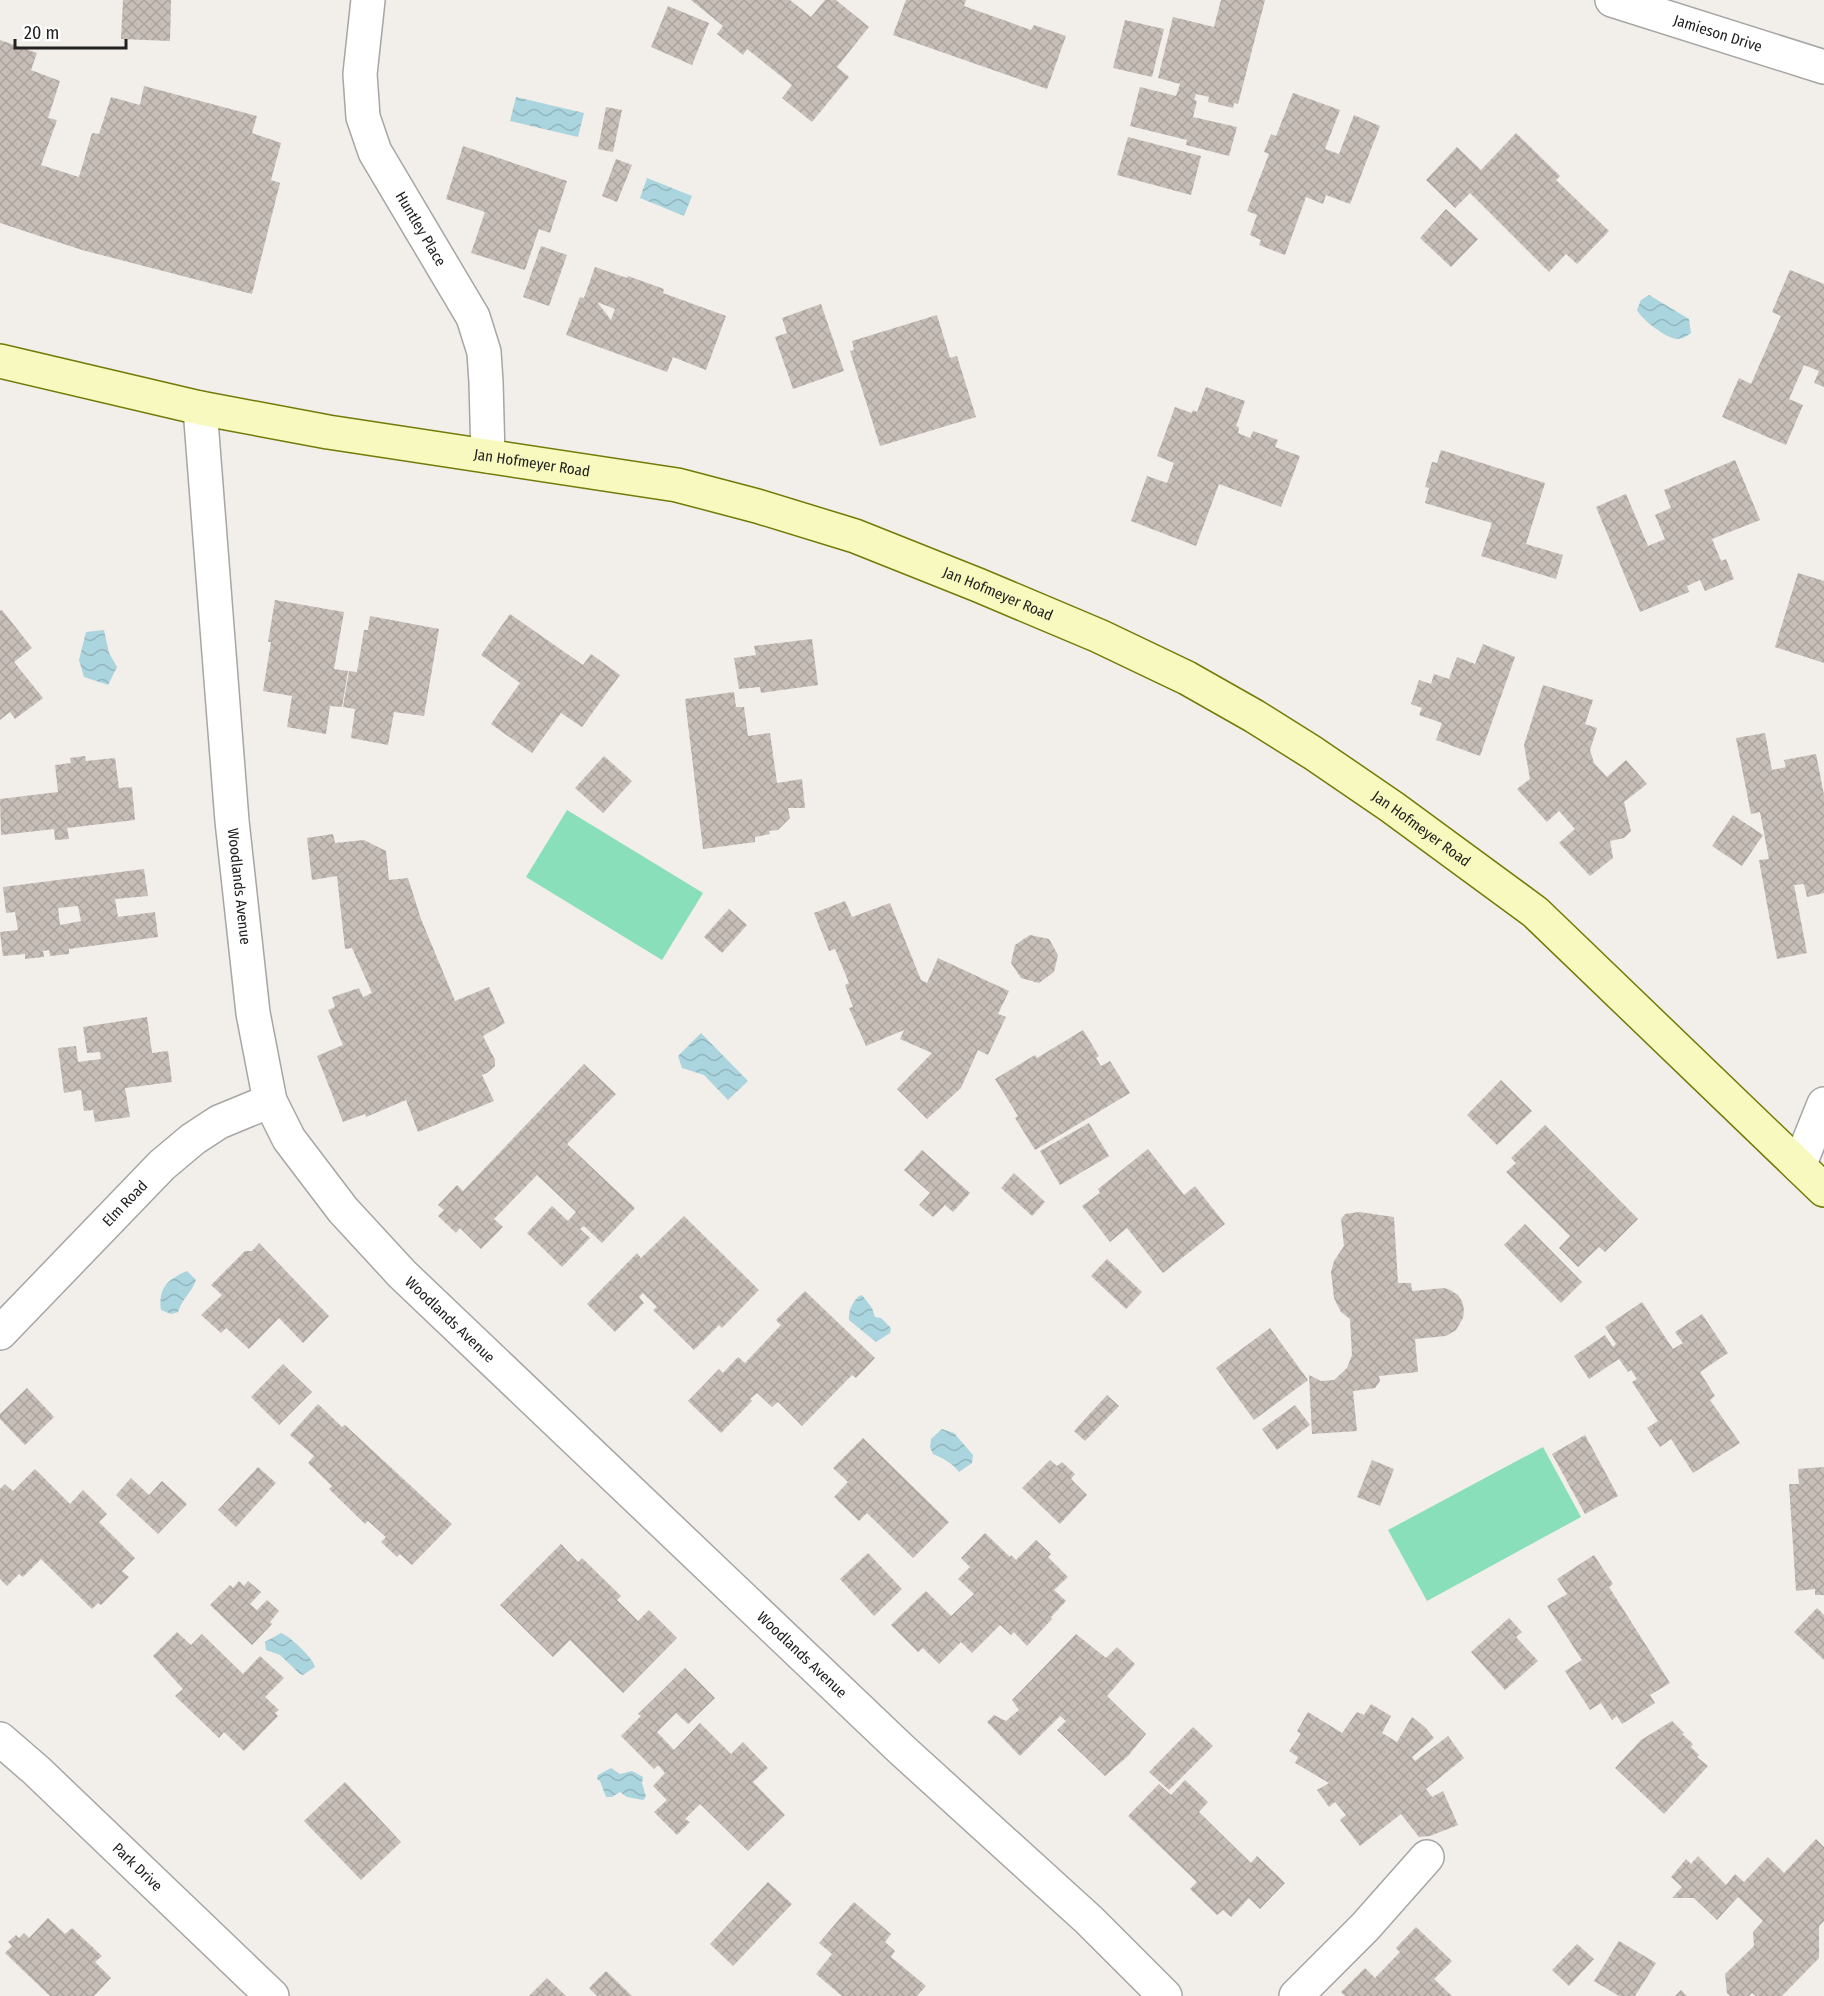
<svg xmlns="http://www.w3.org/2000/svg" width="1824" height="1996" viewBox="0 0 1824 1996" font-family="'Fira Sans Condensed',sans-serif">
  <defs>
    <pattern id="water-waves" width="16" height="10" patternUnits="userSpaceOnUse" patternTransform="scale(1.5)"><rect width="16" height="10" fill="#aad4de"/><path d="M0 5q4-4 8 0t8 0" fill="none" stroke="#92b6be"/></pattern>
    <pattern id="building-cross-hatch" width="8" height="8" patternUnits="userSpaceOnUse" patternTransform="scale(1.5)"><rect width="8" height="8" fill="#c7beb8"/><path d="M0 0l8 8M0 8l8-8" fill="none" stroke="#aba39e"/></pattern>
  </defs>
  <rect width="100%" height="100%" fill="#f2eee9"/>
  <g fill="#89dfba">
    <polygon points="567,810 703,893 662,960 526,877"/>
    <polygon points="1543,1447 1581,1517 1427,1601 1388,1530"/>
  </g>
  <g fill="url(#water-waves)">
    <polygon points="516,97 584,113 578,137 510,121"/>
    <polygon points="647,178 692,196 684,216 640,198"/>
    <path d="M1649,295L1689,319L1691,333C1687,336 1682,339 1677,339C1667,339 1641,319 1637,310L1641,300Z"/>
    <polygon points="104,630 109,653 117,667 108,685 84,677 79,660 86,632"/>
    <polygon points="701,1033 748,1081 728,1100 704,1075 682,1068 678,1056"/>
    <path d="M187,1271L196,1280C191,1294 183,1297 178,1312L171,1314L161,1310C158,1288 168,1279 187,1271Z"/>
    <path d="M862,1295L872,1308L875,1317L881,1318L891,1328L890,1333L876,1342L849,1320C848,1312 854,1297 862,1295Z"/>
    <path d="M942,1429L954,1433L973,1455L972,1463L959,1472C950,1461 944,1459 933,1454L930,1447L931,1439Z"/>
    <path d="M281,1633C290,1636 313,1658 315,1667L303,1675L300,1674L280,1655L266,1650L265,1642Z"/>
    <polygon points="611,1768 620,1774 632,1771 643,1777 642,1783 646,1797 643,1800 627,1797 620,1792 612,1797 606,1797 600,1781 597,1779 598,1775"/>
  </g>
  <g fill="url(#building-cross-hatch)" fill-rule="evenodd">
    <polygon points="123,0 171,0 170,41 121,39"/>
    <polygon points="691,0 790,0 811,17 825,0 836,0 869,27 837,67 849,77 812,122 782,98 792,85 747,49 743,55 717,34 723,26"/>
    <polygon points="906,0 966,0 964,6 1031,30 1034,25 1066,36 1047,89 893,35"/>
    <polygon points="1221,0 1265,0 1238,104 1234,103 1233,108 1208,102 1209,97 1196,94 1194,100 1197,101 1193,117 1237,127 1229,156 1186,145 1187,140 1130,126 1140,87 1176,96 1180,84 1158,78 1173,17 1214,27"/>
    <polygon points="668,6 709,23 692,65 651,47"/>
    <polygon points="1125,20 1164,29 1152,77 1113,68"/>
    <polygon points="0,40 37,53 31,70 60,81 48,118 57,120 41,165 79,177 92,133 99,134 111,97 140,105 144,86 257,116 252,133 281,143 271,180 280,183 252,294 82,250 0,223"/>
    <polygon points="1293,93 1340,110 1325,149 1339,154 1354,115 1380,126 1350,204 1326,195 1323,204 1306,197 1285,255 1259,245 1261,240 1250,235 1257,215 1247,211 1269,154 1264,152 1271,134 1276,136"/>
    <polygon points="606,107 622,110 613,152 598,149"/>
    <polygon points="1516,133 1560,176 1556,180 1609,231 1577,264 1566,254 1549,272 1470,193 1455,208 1426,180 1457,147 1481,170"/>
    <polygon points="1128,137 1201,156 1191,195 1117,175"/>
    <polygon points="463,146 567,181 550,233 539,229 525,270 471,253 485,212 446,199"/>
    <polygon points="616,159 632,165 617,202 602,196"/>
    <polygon points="1446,209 1478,239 1451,267 1420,238"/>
    <polygon points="541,246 567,255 549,306 523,297"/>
    <path d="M595,267L627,278L628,276L664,289L663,293L726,316L706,370L673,357L667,372L566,335L580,297L584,298ZM597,302L615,309L611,320Z"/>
    <polygon points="1790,270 1824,284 1824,387 1814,383 1819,371 1804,365 1789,399 1803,405 1786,445 1722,417 1739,378 1751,384 1781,316 1772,312"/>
    <polygon points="821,304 844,371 793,389 775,337 787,333 782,318"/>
    <polygon points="937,315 950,358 957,356 976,417 880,446 850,351 854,350 852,341"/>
    <polygon points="1206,387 1245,401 1236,426 1239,427 1238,433 1250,438 1253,431 1278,440 1275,447 1300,456 1281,507 1219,484 1196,546 1131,521 1147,476 1167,483 1174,463 1157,456 1175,407 1192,413 1193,410 1197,412"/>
    <polygon points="1441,450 1545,483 1526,544 1563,555 1556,579 1481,556 1492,523 1425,503 1429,488 1425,487 1432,462 1437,463"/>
    <polygon points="1735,460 1760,520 1712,539 1721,561 1726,559 1734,579 1705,591 1700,580 1687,586 1689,592 1640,612 1596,507 1626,494 1648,546 1665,539 1655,515 1671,508 1664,490"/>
    <polygon points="1798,573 1824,581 1824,663 1775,647"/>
    <polygon points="275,600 344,612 334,669 348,671 342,707 330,706 326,734 287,727 292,696 263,691 271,642 268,642"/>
    <polygon points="2,610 32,648 14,662 43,698 15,719 10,712 0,720 0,611"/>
    <polygon points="510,614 583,665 591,654 620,675 582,727 561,713 532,753 491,724 520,683 481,655"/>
    <polygon points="370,616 439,629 424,716 394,712 388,745 351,738 355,709 343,707 349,671 357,672 364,630 368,630"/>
    <polygon points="812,639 818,685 761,693 760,687 739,689 734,658 756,655 754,646"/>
    <polygon points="1483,644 1515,657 1480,756 1436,740 1442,723 1419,715 1422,708 1411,704 1419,680 1431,684 1434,674 1449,679 1457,657 1475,664"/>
    <polygon points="1543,685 1593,700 1585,724 1597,728 1590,750 1594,763 1607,777 1626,760 1647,784 1624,802 1631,831 1624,838 1610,841 1613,858 1590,876 1559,843 1575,829 1559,811 1547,822 1517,789 1530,779 1524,745"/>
    <polygon points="734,692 736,707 744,707 748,736 770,733 777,783 802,779 805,808 788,808 790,818 778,830 769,831 770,834 755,837 755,842 703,849 685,699"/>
    <polygon points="1765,733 1772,770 1786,767 1784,760 1816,754 1824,795 1824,893 1807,897 1804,884 1794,885 1807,953 1777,959 1759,860 1769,859 1760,812 1751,814 1736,738"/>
    <polygon points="85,756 86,761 115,758 119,788 132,787 135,820 67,828 69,839 55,840 54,829 1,835 0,799 58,792 55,765 71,763 70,758"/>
    <polygon points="604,756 632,781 603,813 575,788"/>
    <polygon points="1733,815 1763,835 1742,866 1712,846"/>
    <polygon points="333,834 335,843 364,840 386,851 389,880 408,878 421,919 455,1001 489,987 505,1023 483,1036 495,1060 495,1066 487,1073 482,1075 494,1101 418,1132 406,1100 366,1117 365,1114 343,1122 317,1056 343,1045 328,1010 335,1007 332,997 359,988 363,997 372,993 352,948 345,949 337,876 312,880 307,838"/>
    <path d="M144,869L148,896L115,899L118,917L155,912L158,937L69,949V954L50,956L49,950L43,951L44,957L25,959V954L3,956L0,932L18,930L15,912L6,913L3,887ZM78,906L81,921L60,925L58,908Z"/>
    <polygon points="845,901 852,917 890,903 921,980 927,983 938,958 1009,991 998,1014 1006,1017 988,1055 978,1050 961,1088 927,1119 897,1089 932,1053 900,1039 904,1030 866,1046 849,1008 853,1007 845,985 849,983 835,949 829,951 814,913"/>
    <polygon points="729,909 747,925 722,953 704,937"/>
    <polygon points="1030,935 1049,939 1058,955 1054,972 1039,983 1021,978 1011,963 1015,945"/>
    <polygon points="147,1017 152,1053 168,1051 172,1082 125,1088 130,1117 95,1122 93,1110 84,1111 81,1090 64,1093 58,1048 76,1046 78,1062 101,1059 100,1052 87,1053 83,1027"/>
    <polygon points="1083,1030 1099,1056 1096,1058 1101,1066 1110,1061 1130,1093 1035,1150 1015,1118 1018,1116 995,1079 1035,1055 1037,1058"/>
    <polygon points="584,1064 616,1094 567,1144 635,1208 602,1243 584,1226 580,1229 590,1238 562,1267 527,1233 552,1206 568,1221 576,1212 537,1175 494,1219 503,1227 481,1249 460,1228 456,1233 438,1216 444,1210 438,1205 457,1185 463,1191"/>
    <polygon points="1501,1080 1532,1111 1497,1145 1467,1115"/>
    <polygon points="1089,1123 1109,1156 1060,1185 1040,1151"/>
    <polygon points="1545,1125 1638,1219 1605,1252 1599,1247 1578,1267 1559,1248 1570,1236 1506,1172 1516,1163 1511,1158"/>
    <polygon points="1148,1149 1184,1195 1195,1186 1225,1224 1163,1273 1127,1228 1110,1242 1082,1206 1100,1193 1098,1189"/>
    <polygon points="922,1150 970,1193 953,1212 945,1205 933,1217 919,1205 930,1193 904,1170"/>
    <polygon points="1014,1173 1045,1202 1032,1216 1001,1188"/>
    <polygon points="1359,1212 1394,1217 1398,1283 1411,1283 1412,1291 1444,1288 1450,1290 1458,1295 1462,1301 1464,1310 1463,1318 1456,1330 1446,1336 1415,1339 1418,1372 1379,1376 1380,1381 1375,1388 1353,1391 1357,1431 1312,1434 1309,1375 1321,1381 1334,1380 1347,1368 1352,1355 1350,1319 1341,1312 1334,1298 1331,1272 1334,1261 1344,1246 1341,1219 1345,1214"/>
    <polygon points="684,1216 759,1290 722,1328 719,1325 694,1350 653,1310 657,1307 643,1293 639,1297 644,1303 615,1332 587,1304 637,1253 641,1258"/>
    <polygon points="1525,1224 1582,1282 1561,1303 1504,1245"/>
    <polygon points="259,1243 329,1316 303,1343 279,1318 249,1349 226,1328 221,1333 201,1315 222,1295 211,1285 245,1251 252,1251"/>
    <polygon points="1107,1259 1142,1292 1126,1309 1091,1276"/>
    <polygon points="805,1291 875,1358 856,1378 852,1375 802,1426 778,1402 772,1407 757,1393 750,1399 752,1401 721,1433 688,1401 719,1369 723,1373 738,1357 745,1363 781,1325 776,1320"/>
    <polygon points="1642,1302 1673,1349 1683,1343 1675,1332 1702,1314 1728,1353 1700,1372 1715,1396 1710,1400 1740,1443 1693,1473 1671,1439 1660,1447 1647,1428 1658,1421 1632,1382 1637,1379 1631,1370 1628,1372 1619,1359 1589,1379 1574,1356 1605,1335 1613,1347 1616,1344 1605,1327"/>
    <polygon points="1270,1328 1308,1380 1254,1420 1216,1368"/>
    <polygon points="283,1364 312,1392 279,1425 251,1397"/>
    <polygon points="27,1388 54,1417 25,1445 0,1419 0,1414"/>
    <polygon points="1107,1395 1119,1406 1085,1441 1074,1431"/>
    <polygon points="318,1404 342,1427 345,1425 452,1524 412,1565 400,1554 397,1557 381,1542 386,1537 368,1521 365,1524 329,1489 332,1486 308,1463 314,1456 290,1435"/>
    <polygon points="1295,1405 1310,1425 1277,1450 1262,1429"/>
    <polygon points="1585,1435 1618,1496 1585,1514 1552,1454"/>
    <polygon points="863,1438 949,1522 913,1558 867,1513 859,1521 834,1497 848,1482 833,1468"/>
    <polygon points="1050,1460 1057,1466 1062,1462 1075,1474 1071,1479 1087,1495 1060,1524 1022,1488"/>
    <polygon points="1372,1460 1394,1469 1380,1506 1357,1497"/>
    <polygon points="258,1467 276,1483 236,1527 218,1510"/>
    <polygon points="1824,1467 1824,1595 1815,1595 1815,1589 1796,1591 1789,1484 1799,1484 1798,1469"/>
    <polygon points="35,1469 70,1504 83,1490 107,1514 99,1522 135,1558 122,1571 129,1577 101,1605 98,1603 92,1609 41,1559 23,1577 19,1574 7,1586 0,1579 0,1489 5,1484 13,1491"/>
    <polygon points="131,1478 149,1495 162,1481 187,1504 158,1534 116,1495"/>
    <polygon points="985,1533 1010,1557 1011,1555 1016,1560 1036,1540 1051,1554 1048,1557 1068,1577 1054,1590 1066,1601 1051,1617 1052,1619 1027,1646 1014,1632 1011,1635 1000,1625 972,1653 961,1642 939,1664 923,1648 918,1652 891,1625 926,1591 951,1616 974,1594 958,1579 970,1567 961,1558"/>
    <polygon points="561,1544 578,1562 582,1558 621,1596 617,1600 638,1621 649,1610 677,1638 623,1693 570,1640 553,1657 500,1605"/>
    <polygon points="868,1553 902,1589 874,1616 840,1579"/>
    <polygon points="1594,1555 1613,1584 1609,1587 1670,1683 1650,1695 1655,1703 1622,1724 1617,1716 1612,1720 1601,1703 1590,1710 1565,1671 1582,1660 1547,1606 1567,1594 1557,1579"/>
    <polygon points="239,1581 244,1586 248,1581 261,1592 250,1604 257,1610 267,1600 279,1611 270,1622 272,1624 252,1645 210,1605 230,1585 233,1588"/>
    <polygon points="1817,1608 1824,1615 1824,1660 1794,1632"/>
    <polygon points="1509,1618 1522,1632 1516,1637 1538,1661 1505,1690 1471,1652"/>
    <polygon points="177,1632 191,1645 202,1634 243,1674 260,1656 284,1678 265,1697 279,1710 275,1713 278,1716 244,1751 224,1732 219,1738 175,1696 183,1689 153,1656"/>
    <polygon points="1076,1634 1106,1658 1117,1647 1135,1664 1107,1696 1146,1734 1128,1756 1105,1776 1057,1730 1066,1721 1060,1716 1020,1756 987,1722 994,1715 1006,1721 1019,1710 1012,1700"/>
    <polygon points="685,1668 715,1698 688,1724 676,1713 657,1732 674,1750 700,1723 731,1754 743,1742 768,1768 753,1782 785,1815 748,1851 700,1804 685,1819 690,1822 677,1835 654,1812 667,1800 653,1786 665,1773 658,1765 654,1769 621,1736 641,1716 638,1714"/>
    <polygon points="1371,1704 1391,1716 1382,1733 1397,1742 1412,1717 1425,1727 1434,1738 1412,1757 1415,1761 1448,1736 1464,1758 1426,1789 1432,1797 1443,1791 1458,1825 1430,1836 1419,1837 1401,1814 1360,1846 1340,1820 1346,1815 1335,1802 1329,1807 1317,1790 1329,1783 1295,1763 1298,1757 1289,1751 1301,1734 1297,1731 1308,1712 1342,1733 1357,1712 1364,1715"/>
    <polygon points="1672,1721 1684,1733 1682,1734 1693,1744 1691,1747 1699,1755 1697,1757 1708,1766 1664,1814 1615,1768 1641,1740"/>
    <polygon points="1193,1727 1213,1746 1169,1790 1149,1772"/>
    <polygon points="1185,1780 1208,1802 1199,1812 1251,1863 1257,1856 1285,1883 1260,1909 1249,1898 1231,1917 1223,1910 1217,1915 1190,1889 1197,1882 1128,1816 1159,1784 1171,1795"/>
    <polygon points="345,1782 401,1842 361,1880 304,1821"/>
    <polygon points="1816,1839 1824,1847 1824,1921 1819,1926 1819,1958 1782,1996 1756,1996 1752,1993 1749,1996 1730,1996 1727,1993 1725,1974 1754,1946 1753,1932 1763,1921 1738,1897 1717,1920 1694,1898 1672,1898 1682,1887 1671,1877 1686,1859 1691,1864 1698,1856 1726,1885 1735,1874 1744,1882 1768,1857 1784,1873"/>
    <polygon points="768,1882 792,1904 733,1966 710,1944"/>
    <polygon points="854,1902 891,1934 885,1942 895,1951 891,1957 926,1986 917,1996 842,1996 816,1974 832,1954 819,1943"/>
    <polygon points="48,1918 65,1934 72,1928 102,1956 95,1962 111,1978 94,1996 50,1996 5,1953 12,1946 8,1942 16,1935 19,1938 24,1933 29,1938"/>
    <polygon points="1416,1927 1452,1961 1434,1979 1452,1996 1345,1996 1341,1992 1365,1968 1375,1978 1400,1952 1396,1948"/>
    <polygon points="1619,1941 1656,1963 1635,1996 1619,1996 1594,1981"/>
    <polygon points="1577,1944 1594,1959 1569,1986 1552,1970"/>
    <polygon points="606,1971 632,1996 597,1996 589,1988"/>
    <polygon points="547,1978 566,1996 529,1996"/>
    <polygon points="1681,1990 1687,1996 1675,1996"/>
  </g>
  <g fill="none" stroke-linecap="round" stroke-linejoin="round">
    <g stroke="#a6a6a6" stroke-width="36">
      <g id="street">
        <path id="s1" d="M368,0L360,74L363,117L375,152L473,317L484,352L486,382L488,456"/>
        <path id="s2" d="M1612,0L1824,67"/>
        <path id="s3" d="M200,408L232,821L253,1013L270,1101L289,1139L343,1210L402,1274L902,1750L1089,1920L1165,1996"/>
        <polyline points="1799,1166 1824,1104"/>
        <path id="s4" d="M0,1333L162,1165L193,1139L219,1122L270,1101"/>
        <path id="s5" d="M0,1739L37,1771L272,1996"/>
        <polyline points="1296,1996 1365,1927 1427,1857"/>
      </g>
    </g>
    <g stroke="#727b07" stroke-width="36">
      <g id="secondary">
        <path id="s6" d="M0,361L200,408L328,432L677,485L757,506L855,536L978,585L1099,636L1187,678L1254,716L1313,753L1392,807L1535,912L1824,1190"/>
      </g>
    </g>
    <use href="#street" stroke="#fff" stroke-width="33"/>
    <use href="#secondary" stroke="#f8f9bf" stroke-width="33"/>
  </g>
  <g text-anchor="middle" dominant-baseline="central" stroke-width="4.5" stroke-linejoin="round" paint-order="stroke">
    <g font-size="15" fill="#222" stroke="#fff">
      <text stroke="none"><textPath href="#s2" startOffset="111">Jamieson Drive</textPath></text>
      <text stroke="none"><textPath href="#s1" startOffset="244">Huntley Place</textPath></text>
      <text stroke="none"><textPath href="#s6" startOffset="542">Jan Hofmeyer Road</textPath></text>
      <text stroke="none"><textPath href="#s6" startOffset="1028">Jan Hofmeyer Road</textPath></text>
      <text stroke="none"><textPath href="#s6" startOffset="1514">Jan Hofmeyer Road</textPath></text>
      <text stroke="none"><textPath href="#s3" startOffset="480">Woodlands Avenue</textPath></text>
      <text stroke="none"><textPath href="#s4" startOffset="180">Elm Road</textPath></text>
      <text stroke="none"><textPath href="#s3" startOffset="982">Woodlands Avenue</textPath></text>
      <text stroke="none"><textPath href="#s3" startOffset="1468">Woodlands Avenue</textPath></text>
      <text stroke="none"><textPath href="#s5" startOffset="188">Park Drive</textPath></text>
    </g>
  </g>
  <path d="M15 39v9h111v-9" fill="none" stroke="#222222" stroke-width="3"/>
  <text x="24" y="39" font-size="18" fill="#222222" stroke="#ffffff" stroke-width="4.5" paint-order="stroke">20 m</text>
</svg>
